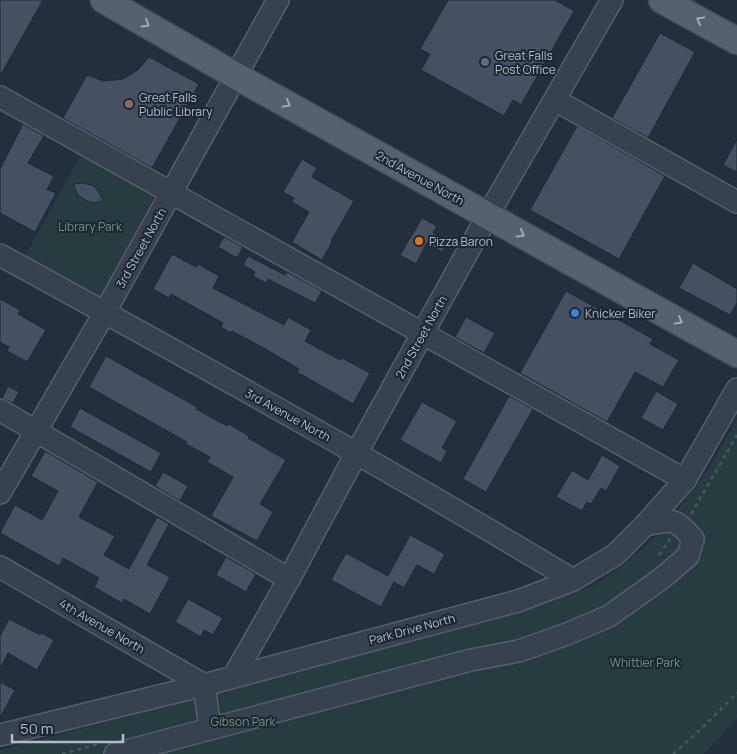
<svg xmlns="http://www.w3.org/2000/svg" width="737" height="754" viewBox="0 0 737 754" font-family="Manrope,sans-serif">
  <rect width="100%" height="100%" fill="#242f3e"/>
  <g fill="#263c3f">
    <polygon points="82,152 156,193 99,299 24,259"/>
    <polygon points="737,419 737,719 704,754 0,754 0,750 263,681 491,618 590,587 622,566 660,533 707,472"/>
  </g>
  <g fill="#455162" stroke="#1f2835">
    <polygon points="0,0 43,0 0,76"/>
    <polygon points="448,0 555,0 574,11 521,105 513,100 504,116 421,70 430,54 420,49"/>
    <polygon points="660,33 695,52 648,138 612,118"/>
    <polygon points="149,57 199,84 152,168 63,118 87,75 104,81 123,79 138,70"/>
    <polygon points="23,124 44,136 28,163 54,176 47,190 49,190 56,193 35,232 0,213 0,169"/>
    <polygon points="577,126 665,176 619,259 530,210"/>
    <polygon points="737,139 737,172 723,165"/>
    <polygon points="302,159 317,168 312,177 354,201 331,241 332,242 322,260 292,242 309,212 292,202 294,198 283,192"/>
    <polygon points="82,183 92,185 97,189 103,201 93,203 83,199 78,195 73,184"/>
    <polygon points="422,218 437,226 433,233 448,241 442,252 427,243 416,264 400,255"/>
    <polygon points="224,237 243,247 237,258 218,247"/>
    <polygon points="172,254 196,267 198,264 219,276 213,288 284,325 288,317 311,330 305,341 340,360 342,358 370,373 353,404 297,372 299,369 269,351 232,331 231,333 221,327 223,323 171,294 169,298 153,289"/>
    <polygon points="248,256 285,275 287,272 322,291 315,303 268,279 266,283 253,276 255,272 243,265"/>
    <polygon points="693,263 737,289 737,303 730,315 679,288"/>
    <polygon points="566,291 653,339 650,344 679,360 663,387 635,372 607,422 520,373"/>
    <polygon points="0,299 20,310 18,314 46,330 27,362 7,351 9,347 0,342"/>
    <polygon points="466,317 495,333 484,353 455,337"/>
    <polygon points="106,356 197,407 196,409 227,426 229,424 249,436 248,438 286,460 260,504 273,512 257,541 211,516 233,477 207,462 210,457 186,444 187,442 89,387"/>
    <polygon points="8,386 19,392 13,403 2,398"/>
    <polygon points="656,391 678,404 663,430 641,418"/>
    <polygon points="509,396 533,409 486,492 463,479"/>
    <polygon points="422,402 457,421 442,448 447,451 441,463 400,440"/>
    <polygon points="80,408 161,453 151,472 70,427"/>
    <polygon points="45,451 98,482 79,517 115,536 104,555 129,569 157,517 169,524 147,565 170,577 150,614 124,599 122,603 94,587 99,578 63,558 59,566 0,533 15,505 42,520 58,491 31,476"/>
    <polygon points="602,455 620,466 606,491 601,488 591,504 587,502 582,511 556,497 572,470 588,480"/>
    <polygon points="163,472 188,486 180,501 155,486"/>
    <polygon points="410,535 445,554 434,574 417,565 404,588 394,582 381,607 331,580 346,553 388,576"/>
    <polygon points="226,557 256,574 246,592 216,575"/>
    <polygon points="188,599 223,618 213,635 204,630 201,637 175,622"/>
    <polygon points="9,619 40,635 42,633 54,640 37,670 8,653 0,669 0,636"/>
    <polygon points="0,682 15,690 0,718"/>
  </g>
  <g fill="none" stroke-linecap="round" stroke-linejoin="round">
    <g stroke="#565f6c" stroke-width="24">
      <g id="minor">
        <polyline points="0,97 685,480"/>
        <polyline points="555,100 737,202"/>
        <path d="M0,255C192,360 385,467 573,580"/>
        <polyline points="0,410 289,579"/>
        <polyline points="0,493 105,312 278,0"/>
        <polyline points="0,567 204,685 210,729 115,754"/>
        <polyline points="234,676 289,579 356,454 488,215 612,0"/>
        <path d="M210,729L471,660L519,651L567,634L609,616L661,579L688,556L693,539C674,516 672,520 645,525"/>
        <polyline points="0,735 204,685 518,601 573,580 615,555 645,525 685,480 737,389"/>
      </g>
    </g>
    <g stroke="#414a57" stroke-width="29">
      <g id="major">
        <polyline points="104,0 236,76 737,354"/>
        <polyline points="662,0 737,41"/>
      </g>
    </g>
    <g stroke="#44595c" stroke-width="2.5" stroke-dasharray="4 4" stroke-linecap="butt">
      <polyline points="691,514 737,435"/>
      <polyline points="659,555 670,539"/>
      <polyline points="62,754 99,744"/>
      <polyline points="673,754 699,731 737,693"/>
    </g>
    <use href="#minor" stroke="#38414e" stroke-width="21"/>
    <use href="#major" stroke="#56606e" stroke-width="26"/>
  </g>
  <defs><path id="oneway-chevron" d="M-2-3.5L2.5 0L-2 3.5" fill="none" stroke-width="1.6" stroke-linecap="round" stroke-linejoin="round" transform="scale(1.25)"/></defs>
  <g stroke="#a1aab7">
    <use href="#oneway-chevron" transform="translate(700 20) rotate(-151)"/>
    <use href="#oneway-chevron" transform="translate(146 24) rotate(30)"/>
    <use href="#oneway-chevron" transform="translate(287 104) rotate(29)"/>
    <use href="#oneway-chevron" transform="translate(521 234) rotate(29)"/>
    <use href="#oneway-chevron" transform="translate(679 321) rotate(29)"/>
  </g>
  <circle fill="#5c6f8a" stroke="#1d2633" stroke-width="2" cx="485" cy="62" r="5"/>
  <circle fill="#8d6e63" stroke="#1d2633" stroke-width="2" cx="129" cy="104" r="5"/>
  <circle fill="#e8710a" stroke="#1d2633" stroke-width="2" cx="419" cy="241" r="5"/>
  <circle fill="#3f7fe0" stroke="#1d2633" stroke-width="2" cx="575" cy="313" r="5"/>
  <g text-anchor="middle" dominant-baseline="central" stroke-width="4" stroke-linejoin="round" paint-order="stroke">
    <g font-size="12" fill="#b4bcc9" stroke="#1d2633" text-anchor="start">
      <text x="495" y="55">Great Falls<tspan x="495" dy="14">Post Office</tspan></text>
      <text x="139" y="97">Great Falls<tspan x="139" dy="14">Public Library</tspan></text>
      <text x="429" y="241">Pizza Baron</text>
      <text x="585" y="313">Knicker Biker</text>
    </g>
    <g font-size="12" fill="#b4bcc9" stroke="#1d2633">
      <text transform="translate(420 178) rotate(29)">2nd Avenue North</text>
      <text transform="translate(141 248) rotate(-61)">3rd Street North</text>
      <text transform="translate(421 337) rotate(-61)">2nd Street North</text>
      <text transform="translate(288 415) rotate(29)">3rd Avenue North</text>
      <text transform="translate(102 626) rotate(30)">4th Avenue North</text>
      <text transform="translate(412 629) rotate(-15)">Park Drive North</text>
    </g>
    <g font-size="12" fill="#6b9a76" stroke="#1d2633">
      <text x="90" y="226">Library Park</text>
      <text x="645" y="662">Whittier Park</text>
      <text x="243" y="721">Gibson Park</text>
    </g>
  </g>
  <path d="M12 734v8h111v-8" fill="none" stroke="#b4bcc9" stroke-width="2.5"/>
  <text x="20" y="734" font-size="15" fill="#b4bcc9" stroke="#1d2633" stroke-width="4" paint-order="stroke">50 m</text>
</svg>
